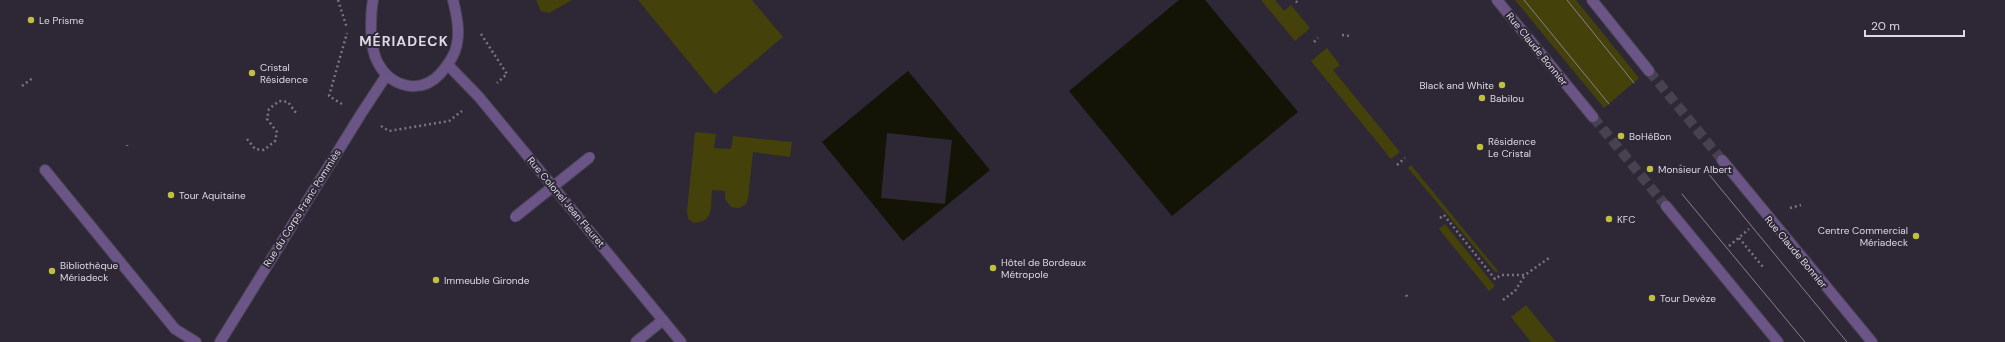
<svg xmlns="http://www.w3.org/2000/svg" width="2005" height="342" viewBox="0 0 2005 342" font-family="'DM Sans',sans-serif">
  <rect width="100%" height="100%" fill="#2d2736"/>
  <g fill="#44420a">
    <polygon points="536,0 572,0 549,13 541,11"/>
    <polygon points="638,0 752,0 783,37 715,94"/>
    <polygon points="1261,0 1275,0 1284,11 1291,5 1310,28 1295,41"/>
    <polygon points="1515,0 1576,0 1639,78 1604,108"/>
    <polygon points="1327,48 1340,65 1333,70 1400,152 1391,159 1311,61"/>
    <path d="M695,132L716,134L714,148L731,149L733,136L792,142L790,157L753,152L748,199L746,204L739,208L731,207L725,199V191L712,190C710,207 715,221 694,223L688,219L687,211Z"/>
    <polygon points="1411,165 1498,271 1496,273 1408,168"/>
    <polygon points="1445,224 1495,286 1489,291 1439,229"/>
    <polygon points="1526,305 1556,342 1531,342 1511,317"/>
  </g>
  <g fill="#131306" fill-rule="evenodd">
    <polygon points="1179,0 1205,0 1298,112 1172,216 1069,91"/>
    <path d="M908,71L990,170L903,241L822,142ZM887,133L952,140L945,204L881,198Z"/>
  </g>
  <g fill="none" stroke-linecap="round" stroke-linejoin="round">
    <g stroke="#474250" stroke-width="10" stroke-dasharray="10 5" stroke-linecap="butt">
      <polyline points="1649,71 1722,160"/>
      <polyline points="1593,117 1666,206"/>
    </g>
    <g stroke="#494352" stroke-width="12">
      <g id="minor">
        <path d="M373,0C371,10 371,20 371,30C372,41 372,53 378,63C391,87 420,95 440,74C446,67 452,60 455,51C461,35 457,16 453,0"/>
        <polyline points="1497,0 1593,117"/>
        <polyline points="1592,0 1649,71"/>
        <polyline points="448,65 479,97 681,342"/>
        <polyline points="1722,160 1872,342"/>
        <polyline points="45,170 175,329 196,342"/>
        <polyline points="1666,206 1778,342"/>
        <polyline points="220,342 361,114 386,76"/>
        <polyline points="636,342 663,320"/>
      </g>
    </g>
    <g stroke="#7a7581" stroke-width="2.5" stroke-dasharray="2 3" stroke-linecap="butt">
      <polyline points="338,0 347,28"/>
      <polyline points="1296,1 1299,5"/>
      <polyline points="481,34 507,74 497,83"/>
      <polyline points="1342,35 1350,36"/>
      <polyline points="1314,42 1318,38"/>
      <polyline points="22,86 34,77"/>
      <polyline points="342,104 329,96 347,33"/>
      <polyline points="381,126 389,131 449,121 462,111"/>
      <polyline points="247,139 255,149 264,150 275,141 277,132 267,119 269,109 279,101 288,102 296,113"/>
      <polyline points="127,145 127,146"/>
      <polyline points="1397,165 1405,158"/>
      <polyline points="1680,165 1689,176"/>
      <polyline points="1790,208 1801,205"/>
      <polyline points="1440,218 1444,215 1495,279 1501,275 1525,275 1549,258"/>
      <polyline points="1739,238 1763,267"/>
      <polyline points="1729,246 1749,229"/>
      <polyline points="1406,295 1409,299"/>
      <polyline points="1503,300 1515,291 1525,275"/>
    </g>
    <use href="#minor" stroke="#6b5486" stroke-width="10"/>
    <g stroke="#87828e" stroke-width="1">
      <polyline points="1524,0 1609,104"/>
      <polyline points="1567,0 1634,83"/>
      <polyline points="1707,172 1847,342"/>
      <polyline points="1682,194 1805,342"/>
    </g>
    <g stroke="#494352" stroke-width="12" stroke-linecap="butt">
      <polyline id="minor-bridge" points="515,217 590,157"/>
    </g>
    <use href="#minor-bridge" stroke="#6b5486" stroke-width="10"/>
  </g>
  <g fill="#c1be40" stroke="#2d2736" stroke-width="1.5">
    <circle cx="31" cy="20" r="4"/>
    <circle cx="252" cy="73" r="4"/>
    <circle cx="1502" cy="85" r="4"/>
    <circle cx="1482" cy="98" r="4"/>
    <circle cx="1621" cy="136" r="4"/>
    <circle cx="1480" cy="147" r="4"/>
    <circle cx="1650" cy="169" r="4"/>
    <circle cx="171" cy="195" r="4"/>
    <circle cx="1609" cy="219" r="4"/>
    <circle cx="1916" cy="236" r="4"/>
    <circle cx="993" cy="268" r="4"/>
    <circle cx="52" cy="271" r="4"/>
    <circle cx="436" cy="280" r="4"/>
    <circle cx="1652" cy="298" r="4"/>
  </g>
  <g text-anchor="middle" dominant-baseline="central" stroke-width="4" stroke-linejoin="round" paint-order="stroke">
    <g font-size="10" fill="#ddd9e3" stroke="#2d2736" text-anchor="start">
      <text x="39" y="20">Le Prisme</text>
      <text x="260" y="67">Cristal<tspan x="260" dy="12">Résidence</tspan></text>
      <text x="1494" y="85" text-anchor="end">Black and White</text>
      <text x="1490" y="98">Babilou</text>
      <text x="1629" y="136">BoHéBon</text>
      <text x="1488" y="141">Résidence<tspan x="1488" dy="12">Le Cristal</tspan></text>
      <text x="1658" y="169">Monsieur Albert</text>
      <text x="179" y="195">Tour Aquitaine</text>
      <text x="1617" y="219">KFC</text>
      <text x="1908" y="230" text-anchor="end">Centre Commercial<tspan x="1908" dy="12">Mériadeck</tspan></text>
      <text x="1001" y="262">Hôtel de Bordeaux<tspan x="1001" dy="12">Métropole</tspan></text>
      <text x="60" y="265">Bibliothèque<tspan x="60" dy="12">Mériadeck</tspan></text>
      <text x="444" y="280">Immeuble Gironde</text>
      <text x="1660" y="298">Tour Devèze</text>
    </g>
    <g font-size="10" fill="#ddd9e3" stroke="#2d2736">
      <text transform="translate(1537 49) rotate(51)">Rue Claude Bonnier</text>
      <text transform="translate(566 202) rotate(50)">Rue Colonel Jean Fleuret</text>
      <text transform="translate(302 208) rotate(-58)">Rue du Corps Franc Pommiès</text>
      <text transform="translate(1796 252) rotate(50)">Rue Claude Bonnier</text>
    </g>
    <g font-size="14" font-weight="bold" letter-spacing="1" fill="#ddd9e3" stroke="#2d2736">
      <text x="404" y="41">MÉRIADECK</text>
    </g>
  </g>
  <path d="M1865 30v6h99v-6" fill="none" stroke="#ddd9e3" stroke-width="2"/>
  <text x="1871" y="30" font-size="12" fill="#ddd9e3" stroke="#2d2736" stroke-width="3" paint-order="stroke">20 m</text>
</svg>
